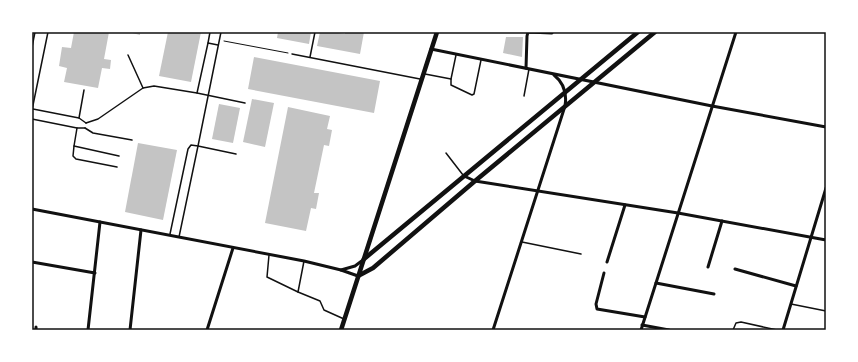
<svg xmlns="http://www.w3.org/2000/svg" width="858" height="362" viewBox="0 0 858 362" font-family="Commissioner,sans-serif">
  <rect width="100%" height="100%" fill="#fff"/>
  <g fill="#c4c4c4">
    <polygon points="74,32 109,32 104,59 111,60 110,69 102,68 98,88 64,82 67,68 59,66 62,47 71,48"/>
    <polygon points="128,32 140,32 140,35"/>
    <polygon points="168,32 201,32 191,82 159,76"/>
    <polygon points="278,32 311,32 309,44 277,38"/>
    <polygon points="320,32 338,32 338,33 345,34 345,32 364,32 360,54 317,46"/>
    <polygon points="506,37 523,37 522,57 503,53"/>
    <polygon points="254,57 380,81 374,113 248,89"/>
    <polygon points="252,99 274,103 265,147 243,142"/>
    <polygon points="219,104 240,108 233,143 212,139"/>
    <polygon points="288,107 330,116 327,129 332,130 329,146 324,145 314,193 319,193 316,209 311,208 306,231 265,223"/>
    <polygon points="138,143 177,150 163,220 125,212"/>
  </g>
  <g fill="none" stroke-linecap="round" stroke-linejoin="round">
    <polyline stroke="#111" stroke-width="1" points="224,41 288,53"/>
    <g stroke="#111" stroke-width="1.5">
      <polyline points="221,32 198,146 236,154"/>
      <polyline points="208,43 210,32"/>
      <polyline points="32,47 35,32"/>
      <polyline points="292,54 420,79"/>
      <polyline points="128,55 143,88"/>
      <polyline points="456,55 451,79 451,85 472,95 474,94 481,60"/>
      <polyline points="310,57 315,32"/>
      <polyline points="425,74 451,79"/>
      <polyline points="197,93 208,43 218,45"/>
      <polyline points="524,96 529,69"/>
      <polyline points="33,109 79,118 86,123"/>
      <polyline points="32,110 48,32"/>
      <polyline points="79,118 84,90"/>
      <polyline points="32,119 77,128 85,128"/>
      <polyline points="86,123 98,119 143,88 154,86 197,93 245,103"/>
      <polyline points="77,128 74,146 119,156"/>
      <polyline points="85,128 93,133 132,140"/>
      <polyline points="74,146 73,156 76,159 117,167"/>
      <polyline points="446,153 463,175"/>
      <polyline points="170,234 188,149 191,145 198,146 179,237"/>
      <polyline points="522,242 581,254"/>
      <polyline points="269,255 267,277 298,292 304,261"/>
      <polyline points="298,292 320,301 324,310 344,319"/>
      <polyline points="791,304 826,311"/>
      <polyline points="733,330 736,323 741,322 777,330"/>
    </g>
    <g stroke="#111" stroke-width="3">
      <polyline points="431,49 712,106 826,127"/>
      <polyline points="526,68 527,36 528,32 552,33"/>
      <polyline points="464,176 475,181 678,213 826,240"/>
      <polyline points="32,209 304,261 341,270 358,276"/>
      <polyline points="32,262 95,273"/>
      <polyline points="607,262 625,205"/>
      <polyline points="708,267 722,221"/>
      <polyline points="735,269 796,286"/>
      <polyline points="341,270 355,266 363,260"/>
      <polyline points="604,273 596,304 597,309 645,317"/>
      <polyline points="656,283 714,294"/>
      <polyline points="642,325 669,330"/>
      <polyline points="36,330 36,327"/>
      <polyline points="88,330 100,222"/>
      <polyline points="130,330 141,230"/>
      <polyline points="207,330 233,248"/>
      <path d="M493,330L565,106C567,94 564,83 554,75"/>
      <polyline points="641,330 736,32"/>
      <polyline points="783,330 826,188"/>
    </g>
    <g stroke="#111" stroke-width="4.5">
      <polyline points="364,259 638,32"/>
      <polyline points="358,276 373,268 475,181 655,32"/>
      <polyline points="341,330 437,32"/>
    </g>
  </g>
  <rect width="858" height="362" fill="none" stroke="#ffffff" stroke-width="66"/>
  <rect x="33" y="33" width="792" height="296" fill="none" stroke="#111" stroke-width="1.5"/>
</svg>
